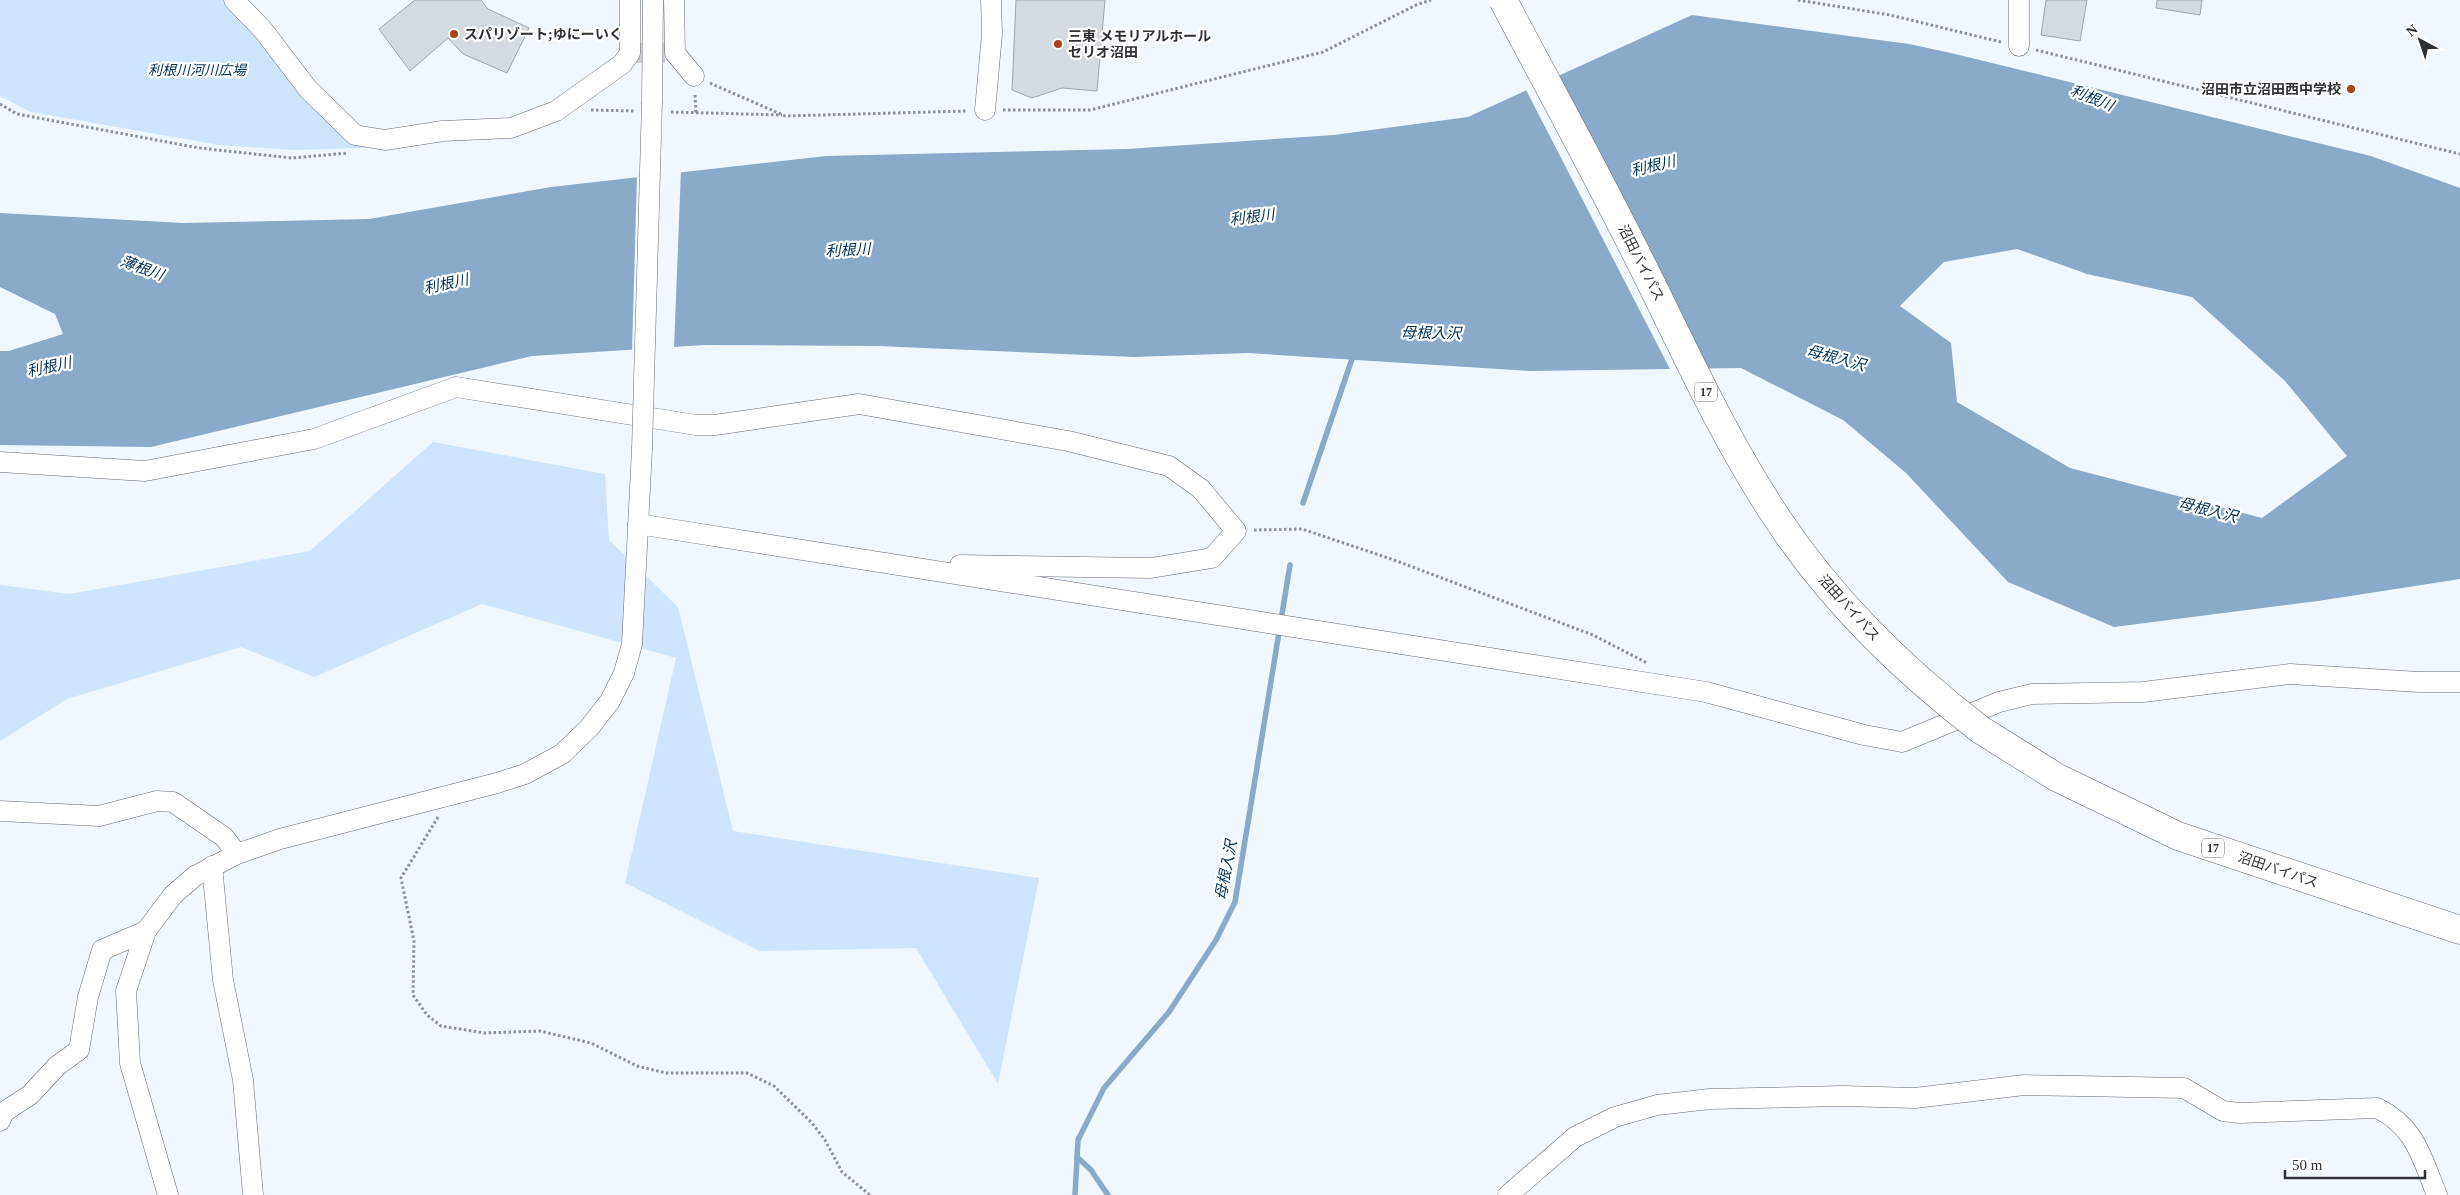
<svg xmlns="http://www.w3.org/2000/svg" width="2460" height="1195" viewBox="0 0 2460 1195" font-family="'Times New Roman','Noto Sans JP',serif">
  <rect width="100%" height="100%" fill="#f1f7fe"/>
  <g fill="#cee5fd">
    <polygon points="0,0 227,0 304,91 366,148 294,150 219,145 31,112 0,96"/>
    <polygon points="433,442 605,474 609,540 678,607 733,831 1039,878 998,1084 916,948 760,951 625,883 676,658 482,604 314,677 241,647 67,699 0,741 0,585 69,594 310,551"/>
  </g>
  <path fill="#8ba9c8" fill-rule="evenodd" d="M1692,15L1909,44L1951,53L2371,156L2460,188V579L2318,601L2114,627L2008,582L1906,473L1843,420L1741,368L1529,371L1248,353L1134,357L877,346L705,345L532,356L151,447L0,445V351H9L63,334L55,314L0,287V213L183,223L369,219L551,187L826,156L1127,149L1334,135L1468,117ZM2017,249L2087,274L2192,297L2285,381L2347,456L2262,518L2070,468L1957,402L1951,343L1900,306L1944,262Z"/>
  <g fill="#f1f7fe">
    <polygon points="1556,74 1708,371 1671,371 1525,88"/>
    <polygon points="681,170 674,349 632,352 637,175"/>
  </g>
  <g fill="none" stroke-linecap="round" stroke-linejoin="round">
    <g stroke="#8ba9c8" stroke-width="5.5">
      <polyline points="1303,503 1354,353"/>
      <polyline points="1077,1157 1091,1170 1108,1195"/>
      <polyline points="1075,1195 1078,1140 1104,1088 1169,1012 1216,940 1235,902 1290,565"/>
    </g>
  </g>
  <g fill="#d4dae1" stroke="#a1a6ad">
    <polygon points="415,0 481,0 488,9 529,28 507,73 463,54 448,38 410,71 379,29"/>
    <polygon points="1016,0 1105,0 1097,91 1062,88 1032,98 1012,90"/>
    <polygon points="2046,0 2087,0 2080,41 2041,35"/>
    <polygon points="2157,0 2202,0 2200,15 2156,8"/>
  </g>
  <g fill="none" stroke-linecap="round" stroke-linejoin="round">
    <polyline stroke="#cacfd5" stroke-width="20" stroke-dasharray="20 10" stroke-linecap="butt" points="631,53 665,53"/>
    <g stroke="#666b71" stroke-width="21">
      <g id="minor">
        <polyline points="234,0 263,30 308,89 355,135 385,140 443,131 511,128 556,111 622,64 630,53 630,0"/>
        <polyline points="674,0 675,53 694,76"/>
        <polyline points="2019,46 2019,0"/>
        <polyline points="652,102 653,0"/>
        <polyline points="985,110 992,34 991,0"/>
        <polyline points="0,462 145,471 314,439 456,387 696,425 715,425 859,404 1068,441 1169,466 1201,489 1236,531 1212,558 1151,568 960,565"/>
        <polyline points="638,524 1706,692 1864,735 1902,742 1999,702 2032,694 2143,692 2290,674 2419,682 2460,682"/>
        <polyline points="0,811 99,816 157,801 173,802 224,837 237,854"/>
        <polyline points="212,866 223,980 243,1080 253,1195"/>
        <polyline points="0,1121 4,1112 30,1095 57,1066 79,1050 88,997 102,950 146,931"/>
        <polyline points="168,1195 130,1063 126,991 146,931 173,895 195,876 237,854 280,839 497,783 525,774 562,754 589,728 610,701 624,673 632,644 642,449"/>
        <path d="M1508,1195L1575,1137L1615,1117L1657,1105L1710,1099L1842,1096L1915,1098L2024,1085L2078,1086L2184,1088L2223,1111L2239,1113L2377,1108C2415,1126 2422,1158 2437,1195"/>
      </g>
    </g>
    <g stroke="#666b71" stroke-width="29">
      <polyline id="highway" points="1981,730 2056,777 2178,836 2460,930"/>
    </g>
    <g stroke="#8e9297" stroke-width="3" stroke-dasharray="2.5 2.5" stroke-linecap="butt">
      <polyline points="1798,0 1890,15 2001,42"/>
      <polyline points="2036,50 2460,154"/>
      <polyline points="710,83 785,116 967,111"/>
      <polyline points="695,95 696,113"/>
      <polyline points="0,104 17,114 199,148 292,158 348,153"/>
      <polyline points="591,110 635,111"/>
      <polyline points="1003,110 1090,110 1323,52 1416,5 1431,0"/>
      <polyline points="671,112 782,115"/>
      <polyline points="1254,530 1302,529 1394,560 1593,635 1647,663"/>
      <polyline points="438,817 401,878 414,941 413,995 427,1015 441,1026 485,1033 540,1031 591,1043 637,1066 666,1073 747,1073 774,1086 812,1123 825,1140 842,1172 870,1195"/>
    </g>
    <use href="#minor" stroke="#fff" stroke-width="20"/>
    <use href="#highway" stroke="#fff" stroke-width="28"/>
    <g stroke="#666b71" stroke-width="21" stroke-linecap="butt">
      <polyline id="minor-bridge" points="642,449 652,102"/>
    </g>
    <g stroke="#666b71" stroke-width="29" stroke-linecap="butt">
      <path id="highway-bridge" d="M1503,0C1548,85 1594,169 1637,255C1682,344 1723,438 1779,521C1833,602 1904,671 1981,730"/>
    </g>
    <use href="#minor-bridge" stroke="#fff" stroke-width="20"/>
    <use href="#highway-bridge" stroke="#fff" stroke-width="28"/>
  </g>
  <g fill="#a9431c" stroke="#fff" stroke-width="2">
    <circle cx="454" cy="34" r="5"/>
    <circle cx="1058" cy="44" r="5"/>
    <circle cx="2351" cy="89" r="5"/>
  </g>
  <g text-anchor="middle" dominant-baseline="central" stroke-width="4.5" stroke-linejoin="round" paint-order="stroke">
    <g fill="#fff" stroke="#6d6e70" stroke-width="1">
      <rect x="1695" y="382.5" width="22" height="19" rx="4"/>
      <rect x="2202" y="838.5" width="22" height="19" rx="4"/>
    </g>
    <g font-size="12" font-weight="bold" fill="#2e3033">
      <text x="1706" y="392">17</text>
      <text x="2213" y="848">17</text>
    </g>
    <g font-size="14" font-weight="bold" fill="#2e3033" stroke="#fff" text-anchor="start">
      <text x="464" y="34">スパリゾート;ゆにーいく</text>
      <text x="1068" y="36">三東 メモリアルホール<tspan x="1068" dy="16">セリオ沼田</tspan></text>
      <text x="2341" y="89" text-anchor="end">沼田市立沼田西中学校</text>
    </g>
    <g font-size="14" font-style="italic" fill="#003058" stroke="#fff">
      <text x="197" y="70">利根川河川広場</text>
    </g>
    <g font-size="14" fill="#2e3033" stroke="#fff">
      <text transform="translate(1641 263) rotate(63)">沼田バイパス</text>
      <text transform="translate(1849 608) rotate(48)">沼田バイパス</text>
      <text transform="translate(2278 870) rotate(19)">沼田バイパス</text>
    </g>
    <g font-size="15" font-style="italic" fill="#002f57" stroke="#fff">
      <text transform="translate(2092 98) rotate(22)">利根川</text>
      <text transform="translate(1653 166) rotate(-13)">利根川</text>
      <text transform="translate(1252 217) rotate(-7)">利根川</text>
      <text transform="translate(848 250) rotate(-3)">利根川</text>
      <text transform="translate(142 268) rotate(20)">薄根川</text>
      <text transform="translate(446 284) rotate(-12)">利根川</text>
      <text transform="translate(1431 333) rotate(1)">母根入沢</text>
      <text transform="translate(1836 358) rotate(15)">母根入沢</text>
      <text transform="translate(49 367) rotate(-12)">利根川</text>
      <text transform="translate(2208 510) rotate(14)">母根入沢</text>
      <text transform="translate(1226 870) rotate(-79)">母根入沢</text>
    </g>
  </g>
  <g transform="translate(2420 40) rotate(320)" stroke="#ffffff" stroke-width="4" paint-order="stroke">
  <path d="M0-4L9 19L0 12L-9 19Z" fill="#2e3033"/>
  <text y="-8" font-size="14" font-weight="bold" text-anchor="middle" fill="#2e3033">N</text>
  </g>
  <path d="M2285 1170v8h140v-8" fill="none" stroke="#2e3033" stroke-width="2.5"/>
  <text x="2292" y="1170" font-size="15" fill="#2e3033" stroke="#ffffff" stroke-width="4" paint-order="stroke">50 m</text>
</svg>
